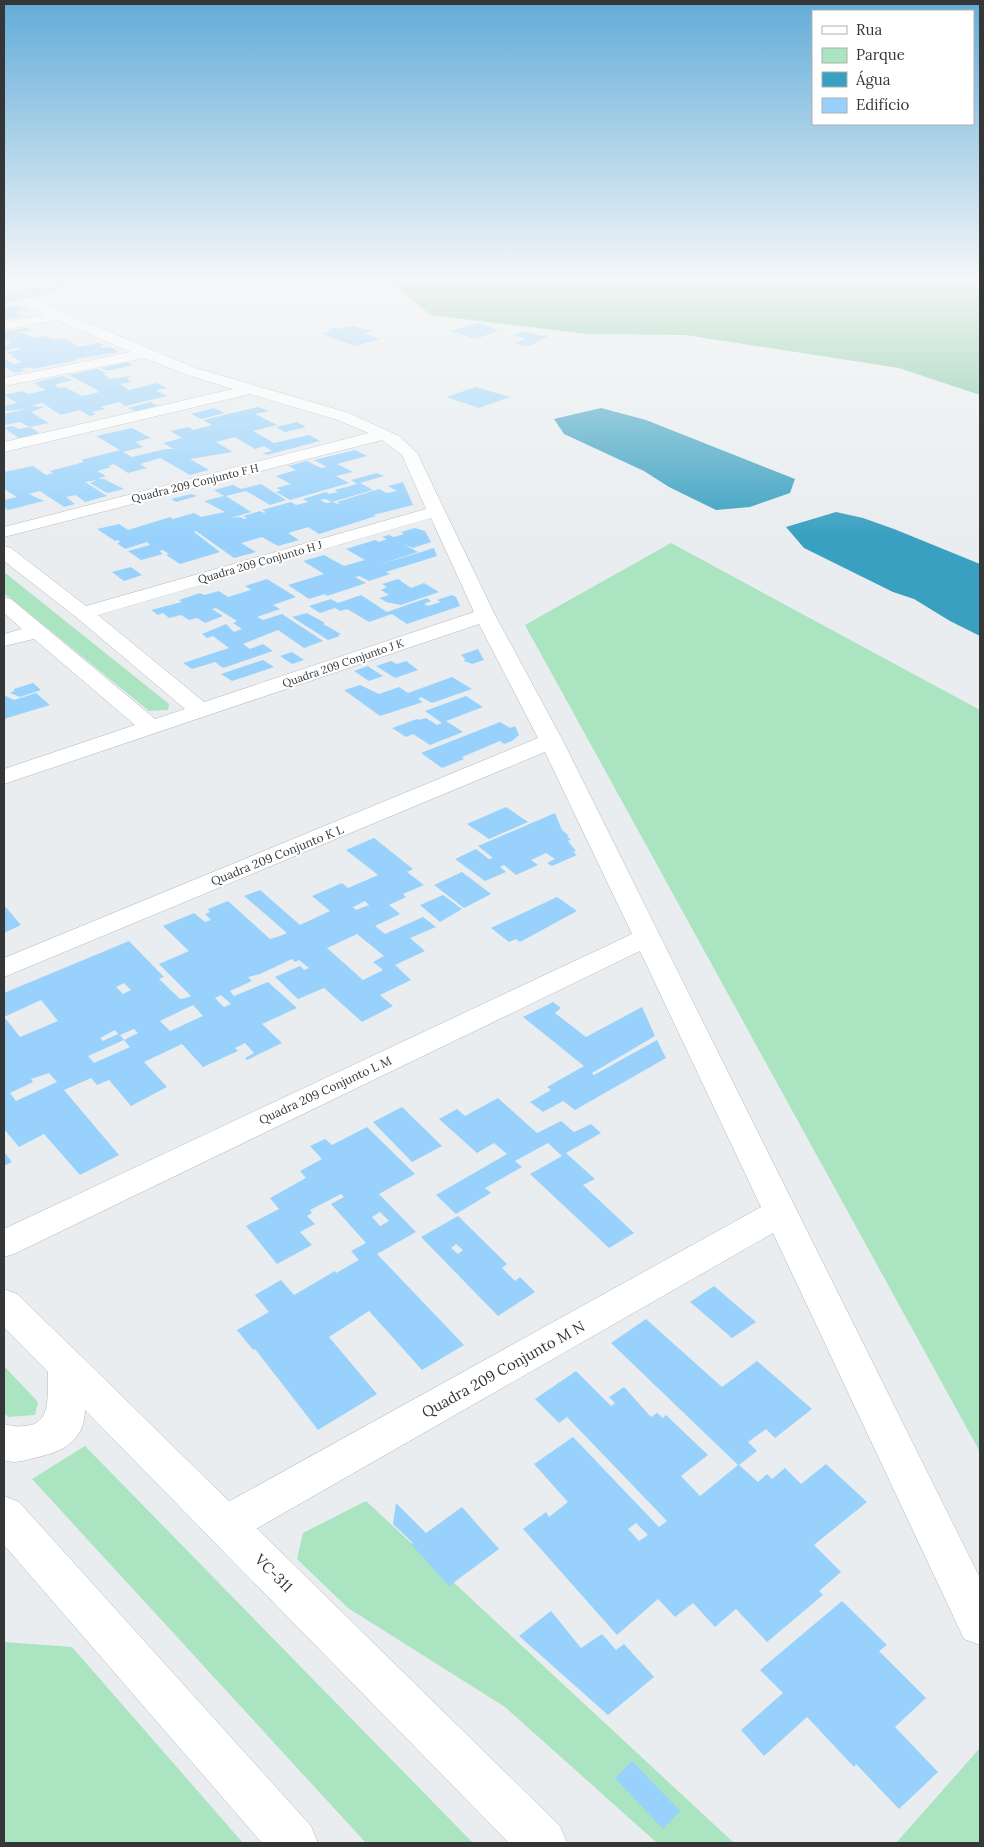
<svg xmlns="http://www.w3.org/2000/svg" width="984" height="1847" viewBox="0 0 984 1847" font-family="Lora,serif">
  <rect width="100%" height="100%" fill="#e9edef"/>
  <g fill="#aae4c0">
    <polygon points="671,543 980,710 980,1452 525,625"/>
    <polygon points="4,572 169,704 168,710 149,711 4,593"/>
    <polygon points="4,1366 38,1402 35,1415 8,1417 4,1413"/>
    <polygon points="85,1446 473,1843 366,1843 32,1479"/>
    <polygon points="366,1501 734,1843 657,1843 505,1707 348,1608 297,1559 303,1533"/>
    <polygon points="4,1642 72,1647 243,1843 4,1843"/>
    <polygon points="980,1748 980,1843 896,1843"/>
  </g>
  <polygon fill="#73c294" points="388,279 980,279 980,395 899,368 685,335 587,334 430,315"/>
  <g fill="#39a0c1">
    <polygon points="601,408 646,420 795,479 790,493 750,507 716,510 669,487 644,471 564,434 554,419"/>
    <polygon points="836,512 863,518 894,529 980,564 980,636 950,621 914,599 893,592 804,548 786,527"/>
  </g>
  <g fill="#98d2fc" fill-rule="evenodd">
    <polygon points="38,279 63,279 73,284 58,288"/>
    <polygon points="96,279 127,279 127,280 107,284"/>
    <polygon points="96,280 105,284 85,288 77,284"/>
    <polygon points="50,286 60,291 4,303 4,293 9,292 6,291"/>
    <polygon points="18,306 28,310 16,312 24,316 4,320 4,308"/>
    <polygon points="478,323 499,330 476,339 450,331"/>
    <polygon points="353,326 365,330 376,330 363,333 380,339 355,346 322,334 332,331 327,329 334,327 339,329"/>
    <polygon points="27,328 31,330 20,332 33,338 43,336 54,340 64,338 79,347 99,343 104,345 99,346 103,348 111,347 119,352 75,359 78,360 33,369 30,367 22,369 25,371 15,373 4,366 4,359 14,364 22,362 12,357 13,355 5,353 22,349 18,347 4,351 4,345 12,344 8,342 12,341 4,339 4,332"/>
    <polygon points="524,331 538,334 536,335 548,336 530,346 515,344 525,338 513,336"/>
    <polygon points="127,362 133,365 107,371 102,368"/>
    <polygon points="97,369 107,373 103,374 111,379 133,376 127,378 131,382 120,384 129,390 157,383 167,388 156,390 167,396 125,406 119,402 100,407 105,409 92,412 96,414 90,416 80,410 61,415 42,403 31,406 45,407 31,412 49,423 30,427 20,422 4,425 4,414 26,409 4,411 4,406 17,403 4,395 22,391 28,394 46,390 33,383 62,376 72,380 54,385 60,388 65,387 82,396 100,392 96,390 98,388 95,389 69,375"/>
    <polygon points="476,387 510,397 479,408 446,397"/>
    <polygon points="151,402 157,406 135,411 128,408"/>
    <polygon points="258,407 269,411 255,414 277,425 253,431 274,443 309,435 320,441 267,455 263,453 272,451 264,446 255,449 235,437 216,442 233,452 190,459 209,470 190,475 160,458 140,464 147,468 128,473 114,464 108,466 111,467 97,471 106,476 98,479 104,479 124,489 107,493 90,483 97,480 85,482 107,496 85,502 76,495 66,497 75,504 64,507 40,491 29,494 44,501 8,510 4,507 4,500 17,497 4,489 4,472 33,466 46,475 53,473 50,471 84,462 81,460 120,450 96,436 132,428 151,438 135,442 143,447 123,452 132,457 166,449 174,449 163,443 182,438 170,431 189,427 193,430 212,425 203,420"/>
    <polygon points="214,408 225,413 201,419 191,414"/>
    <polygon points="297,422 306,427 285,432 276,427"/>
    <polygon points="13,426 19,429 30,427 39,433 19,438 4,428"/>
    <polygon points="355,450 367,456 337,464 353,472 336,476 349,483 290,500 276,492 281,490 276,488 291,484 276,476 296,470 288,466 307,461 321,468 327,467 314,460"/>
    <polygon points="377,473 384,476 360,483 373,490 332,502 325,499 320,500 326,503 333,502 338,504 340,504 337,502 379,489 387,493 397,491 388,486 403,482 413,505 373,515 376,516 319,534 308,527 288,533 299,540 278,546 262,537 241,543 256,552 234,558 196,531 194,532 220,552 180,564 166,555 169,554 163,550 159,551 163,554 141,560 128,551 150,545 147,542 125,549 117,543 120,542 118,540 115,541 97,529 119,524 128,530 170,517 173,519 194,513 201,517 225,512 204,501 224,496 214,490 233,485 241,489 261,484 286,500 270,505 246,491 226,496 251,512 231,518 240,517 244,519 247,518 243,516 260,511 264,513 266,512 262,510 291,502 296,505 308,502 303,499 326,492 329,494 338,492 335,490 357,484 351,480"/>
    <polygon points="191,494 197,496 176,502 171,499"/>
    <polygon points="415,528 425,531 431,542 413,548 403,544 418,552 375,566 434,548 437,556 386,572 390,574 369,581 359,576 355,577 366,583 327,596 325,594 309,599 288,585 324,574 303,561 324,555 344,566 365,560 346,549 375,540 379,542 387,539 382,537 389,535 394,537 404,534 401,532"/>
    <polygon points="131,567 142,575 124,581 112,572"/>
    <polygon points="267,579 296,597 273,605 280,609 257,617 263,620 282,614 323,641 304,648 278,630 243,644 250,649 263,644 273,651 223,668 215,662 192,669 183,663 229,648 213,636 207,638 202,634 226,624 234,632 242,629 233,623 237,621 216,608 212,609 223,616 205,623 197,618 189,620 181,615 169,618 163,613 158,615 151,610 182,602 179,600 200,593 204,595 219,591 228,597 251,590 245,586"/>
    <polygon points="398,579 411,588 424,583 439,592 401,605 386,602 379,598 389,595 381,590 387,587 382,584"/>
    <polygon points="361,595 387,612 427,598 431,601 424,604 428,606 441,602 437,600 452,595 456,597 460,606 407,624 392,614 369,622 347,609 340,611 335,608 320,613 309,606 331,599 338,603"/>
    <polygon points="307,613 325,623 323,624 341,634 338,635 340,636 328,640 292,617"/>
    <polygon points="478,649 484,660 472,664 464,661 465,659 461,655"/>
    <polygon points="292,652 304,660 292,664 280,656"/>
    <polygon points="263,660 274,667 232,681 221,674"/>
    <polygon points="391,661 397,664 406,661 418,670 395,678 376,666"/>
    <polygon points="368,666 369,667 383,676 369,681 354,671"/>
    <polygon points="452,677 472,689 432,703 421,697 418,699 423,702 380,716 344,690 360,685 379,694 399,687 408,693"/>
    <polygon points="33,683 41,690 20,697 10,693 14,691 14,689"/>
    <polygon points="36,693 50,705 4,719 4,695 14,700"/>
    <polygon points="466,696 483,707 446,721 463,732 430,745 413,734 406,737 392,728 417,719 419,720 426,718 437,725 442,723 425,711"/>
    <polygon points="500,722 510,728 515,726 519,735 512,741 504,744 500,741 462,757 464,759 442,768 421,753"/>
    <polygon points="506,807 528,822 489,839 467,824"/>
    <polygon points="555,813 562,830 569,836 567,837 571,839 568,841 576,851 573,852 577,855 552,866 547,863 555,859 546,853 531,860 538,865 516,875 504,865 500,867 506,872 485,881 455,859 476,849 489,859 493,858 478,846"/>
    <path d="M374,838L413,869L407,872L424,885L403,894L406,897L389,905L400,914L375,926L385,934L423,917L436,927L410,938L425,951L395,965L411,980L380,995L393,1006L362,1022L324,988L298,999L275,977L300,966L304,970L309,968L299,960L295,962L292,959L260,974L248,977L252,981L230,991L234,996L268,982L297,1008L262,1024L282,1043L247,1060L245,1058L254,1053L245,1043L235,1048L238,1051L203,1067L182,1044L144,1062L167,1087L131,1106L109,1080L97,1085L91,1078L64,1090L119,1155L80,1175L44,1134L19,1147L4,1129V1020L6,1019L20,1037L58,1021L41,1000L4,1017V993L129,941L164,977L159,979L180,999L186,998L191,996L159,964L189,951L163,926L194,913L205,922L211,920L205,914L210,912L208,909L228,901L270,939L280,936L287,933L244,896L260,890L300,925L330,911L312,896L342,883L348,888L378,875L346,850ZM365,901L369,905L356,910L353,907ZM357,934L384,956L373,962L383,970L363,980L327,948ZM124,983L131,990L123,994L116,987ZM221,995L231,1004L224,1007L215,998ZM193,1005L203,1016L170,1031L160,1021ZM134,1029L138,1033L124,1040L120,1035ZM115,1030L118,1034L103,1041L100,1038ZM124,1040L130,1047L94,1063L88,1056ZM49,1073L57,1082L16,1101L10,1093L33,1082L31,1079Z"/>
    <polygon points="462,872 491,894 464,908 434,885"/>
    <polygon points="443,895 462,909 440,922 420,905"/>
    <polygon points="557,897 577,911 520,942 516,939 509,942 491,928"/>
    <polygon points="4,905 21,925 4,933"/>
    <polygon points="553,1002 561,1008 555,1013 586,1037 642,1007 655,1036 592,1073 594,1075 657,1040 666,1058 575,1110 563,1101 543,1112 530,1102 551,1090 547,1087 584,1066 523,1017"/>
    <polygon points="498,1098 537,1133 561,1121 574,1132 591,1124 601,1133 566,1153 595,1179 583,1185 634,1233 609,1248 530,1174 562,1156 548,1143 515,1161 522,1167 485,1188 491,1193 456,1214 436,1195 507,1154 494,1143 477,1153 439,1119 457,1109 465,1116"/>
    <polygon points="402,1107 442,1146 412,1162 373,1122"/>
    <path d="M367,1127L415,1174L379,1194L416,1232L377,1254L464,1345L422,1370L369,1311L329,1337L377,1394L318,1430L255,1349L253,1350L237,1330L269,1312L255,1295L281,1280L294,1295L335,1271L336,1273L359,1260L351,1251L366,1243L331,1204L344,1197L341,1194L310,1210L312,1213L307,1216L315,1224L300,1232L312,1245L277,1264L246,1226L279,1209L270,1198L306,1178L300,1171L322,1159L310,1146L325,1139L332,1145ZM380,1212L389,1221L380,1226L372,1217Z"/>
    <polygon points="4,1152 12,1162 4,1166"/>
    <path d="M458,1216L507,1264L502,1268L515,1281L520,1277L535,1292L498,1316L421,1237ZM456,1244L463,1250L458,1254L451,1248Z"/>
    <polygon points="714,1286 756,1322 732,1338 690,1302"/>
    <path d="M646,1319L722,1387L757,1361L812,1409L775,1438L766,1429L748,1442L757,1451L739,1465L758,1482L767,1474L772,1479L785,1468L801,1484L826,1464L867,1502L814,1545L841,1572L819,1591L823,1595L767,1642L736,1609L715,1627L693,1603L675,1617L658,1599L617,1635L523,1529L546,1512L549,1517L568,1502L534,1464L573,1437L659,1527L667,1521L567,1417L559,1423L535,1399L576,1371L611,1406L615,1403L609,1397L624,1387L651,1417L657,1413L663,1418L666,1415L708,1455L681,1476L700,1496L738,1465L611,1343ZM636,1523L648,1535L639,1541L628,1529Z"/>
    <polygon points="396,1503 426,1533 462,1507 499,1549 449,1586 411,1544 413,1543 393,1524"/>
    <polygon points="842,1601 887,1645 879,1651 926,1698 895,1727 938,1772 899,1809 856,1764 854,1767 807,1717 764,1756 741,1730 783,1693 760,1670"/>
    <polygon points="551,1611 581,1648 602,1634 616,1650 624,1644 654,1677 608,1715 519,1636"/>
    <polygon points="632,1761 680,1811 663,1829 615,1778"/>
  </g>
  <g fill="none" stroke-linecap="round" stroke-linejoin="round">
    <g stroke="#b4b7ba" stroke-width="1">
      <g id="minor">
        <polygon points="4,279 25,279 23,282 4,286"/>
        <path d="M29,298L195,368L346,412L399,436L417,453L495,615L563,741L980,1578V1645L964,1639L773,1233L240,1538L225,1544L210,1538L204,1525L210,1512L761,1207L640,951L16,1253L4,1257V1229L632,934L545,752L4,977V958L538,738L479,624L4,784V769L135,725L34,639L4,646V634L22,629L4,613V597L11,599L155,719L185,709L76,617L4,561V546L11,548L86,606L426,509L402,455L382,440L4,537V527L369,433L335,419L250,394L4,452V442L233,389L185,374L145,358L4,386V378L131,352L57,320L4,330V322L45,315L24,305L23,302L24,299ZM431,518L474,612L204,702L98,615Z"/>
      </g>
    </g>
    <g stroke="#b4b7ba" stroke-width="1">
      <g id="secondary">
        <path d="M4,1289L17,1294L80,1355L560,1826L567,1843H509L85,1410C84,1443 61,1452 34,1458C22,1461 15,1464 4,1460V1424C15,1427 20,1427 31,1425C52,1420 47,1390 48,1372L4,1327Z"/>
        <polygon points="4,1496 19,1502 311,1826 318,1843 262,1843 4,1545"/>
      </g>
    </g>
    <use href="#minor" fill="#fff" fill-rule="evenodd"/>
    <use href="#secondary" fill="#fff" fill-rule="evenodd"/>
  </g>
  <linearGradient id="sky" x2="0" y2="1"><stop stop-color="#62acd8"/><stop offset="0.52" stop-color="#f5f7f8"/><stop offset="1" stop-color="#f5f7f8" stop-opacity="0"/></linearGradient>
  <rect width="984" height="537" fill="url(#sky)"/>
  <g text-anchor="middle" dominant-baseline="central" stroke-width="4" stroke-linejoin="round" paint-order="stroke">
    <g font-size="11" fill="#353637" stroke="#fff">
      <text transform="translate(195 483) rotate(-14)">Quadra 209 Conjunto F H</text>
      <text transform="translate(260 562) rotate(-16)">Quadra 209 Conjunto H J</text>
      <text transform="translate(343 663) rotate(-19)">Quadra 209 Conjunto J K</text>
    </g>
    <g font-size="12" fill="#353637" stroke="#fff">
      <text transform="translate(277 855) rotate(-22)">Quadra 209 Conjunto K L</text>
      <text transform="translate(325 1090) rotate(-25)">Quadra 209 Conjunto L M</text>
    </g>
    <g font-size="15" fill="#353637" stroke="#fff">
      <text transform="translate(503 1369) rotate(-29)">Quadra 209 Conjunto M N</text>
      <text transform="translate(274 1573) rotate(45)">VC-311</text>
    </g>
  </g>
  <rect width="984" height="1847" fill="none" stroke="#353637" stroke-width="10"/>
  <rect x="812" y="10" width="162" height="115" fill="#ffffff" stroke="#aeafaf"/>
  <rect x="822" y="26" width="25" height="8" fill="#ffffff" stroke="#aeafaf"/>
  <text x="856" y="35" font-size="15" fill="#353637">Rua</text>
  <rect x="822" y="48" width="25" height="15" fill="#aae4c0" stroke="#aeafaf"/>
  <text x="856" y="60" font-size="15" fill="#353637">Parque</text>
  <rect x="822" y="72" width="25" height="15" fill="#39a0c1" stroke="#aeafaf"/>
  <text x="856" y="85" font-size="15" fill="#353637">Água</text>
  <rect x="822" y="98" width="25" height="15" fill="#98d2fc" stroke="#aeafaf"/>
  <text x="856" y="110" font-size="15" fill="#353637">Edifício</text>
</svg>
